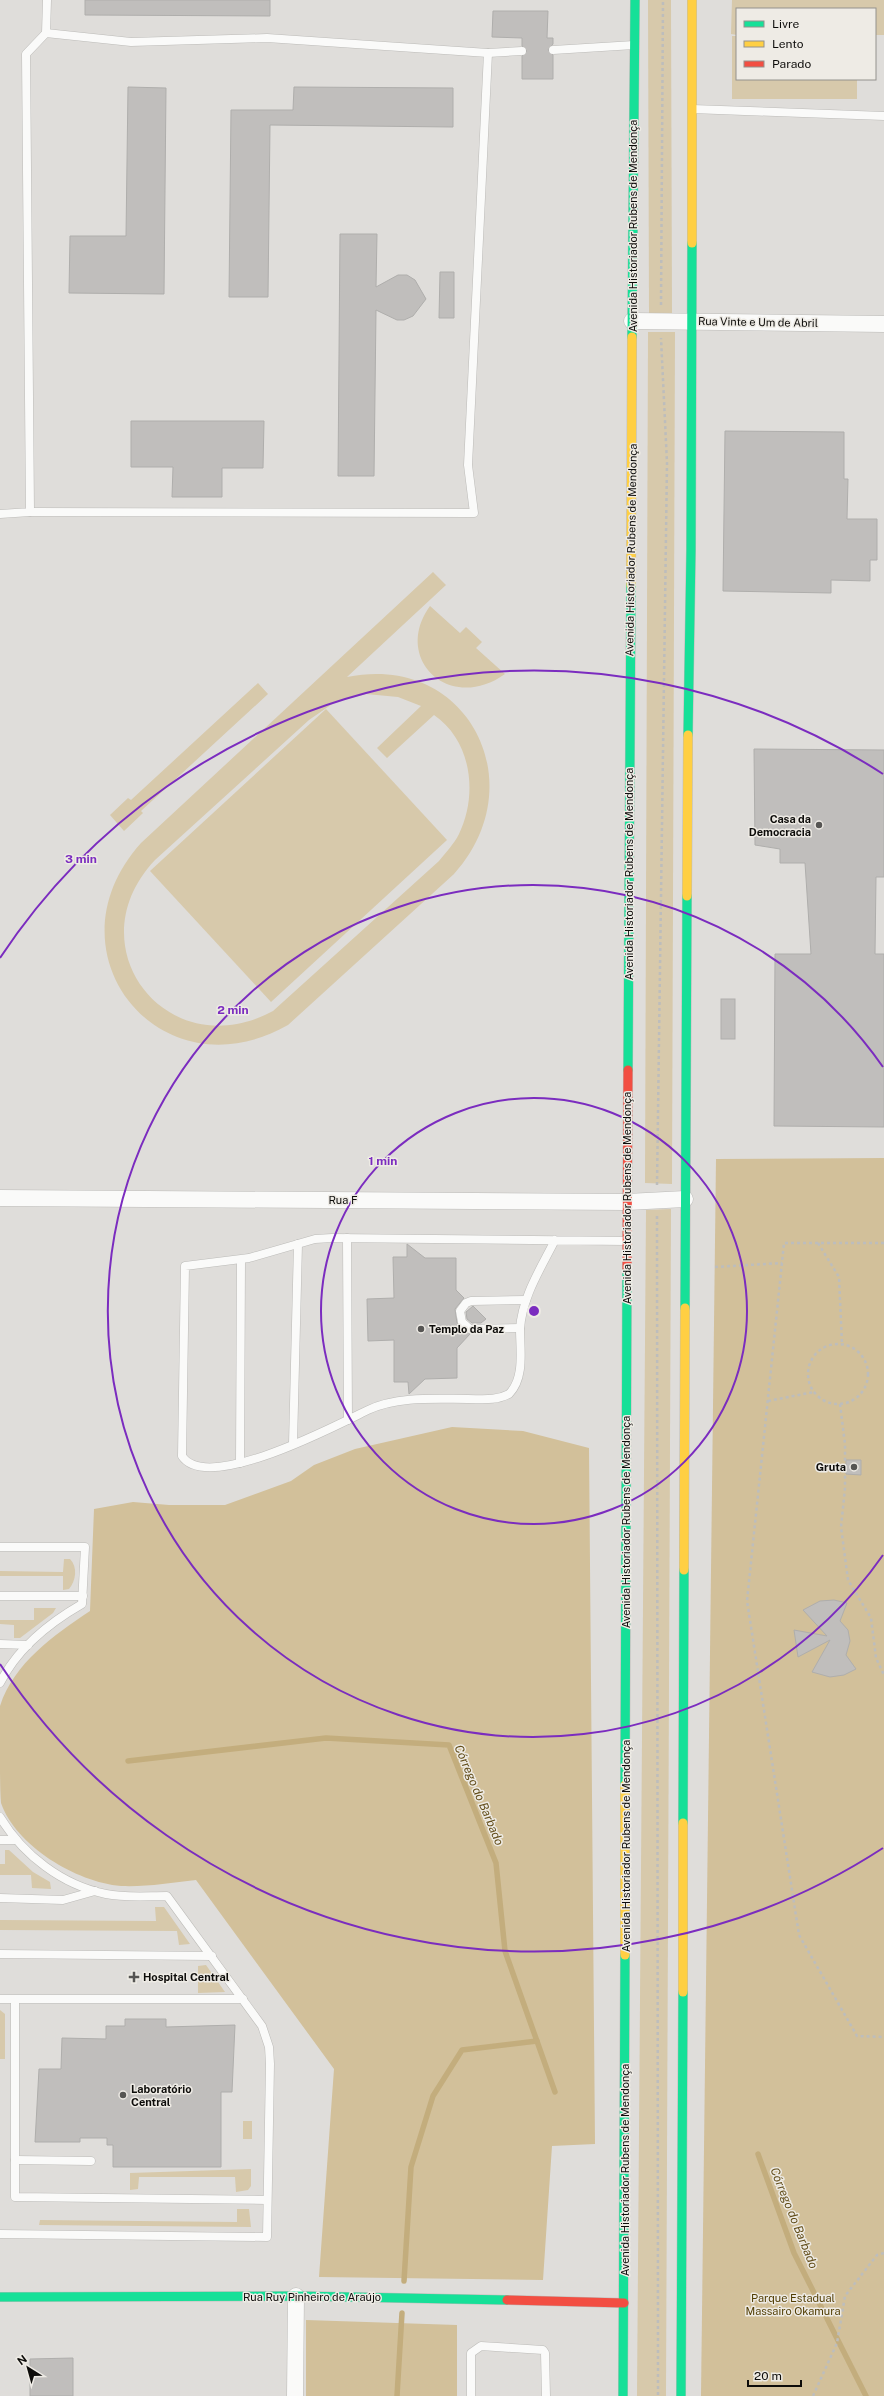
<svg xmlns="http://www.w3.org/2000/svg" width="884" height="2396" viewBox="0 0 884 2396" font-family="'Public Sans',sans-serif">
  <rect width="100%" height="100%" fill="#dfddda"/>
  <g fill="#d7c9ab" fill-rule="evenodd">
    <polygon points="648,0 671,0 672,315 649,315"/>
    <polygon points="732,0 884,0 884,35 875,35 875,9 737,9 737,35 731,34"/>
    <polygon points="732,36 737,36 737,79 857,79 857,99 732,99"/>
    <polygon points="648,332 675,332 672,1184 645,1183"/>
    <path d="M433,572L446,585L347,677C468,652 535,784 454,874L288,1025C160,1098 43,952 141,843ZM366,694L398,697L421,706L377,748L387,758L434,715C472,741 478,795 459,834C454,844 446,852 439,861L273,1011C168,1068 73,947 155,860L309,720L335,702Z"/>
    <path d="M430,606L460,633L466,627L482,642L476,648L505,674C449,714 392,658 430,606Z"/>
    <polygon points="258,683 268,694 141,811 143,813 124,831 110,815 128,798 131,800"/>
    <polygon points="326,709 447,840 271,1002 150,871"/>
    <polygon points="671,1209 666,2396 637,2396 646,1210"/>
    <path d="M64,1559H70C78,1567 76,1581 69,1589L63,1590V1576H0V1571L63,1572Z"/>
    <polygon points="34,1608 56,1608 53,1613 20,1638 14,1638 14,1625 0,1624 0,1620 34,1620"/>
    <polygon points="5,1850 9,1850 33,1872 50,1882 51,1889 32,1888 31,1875 0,1875 0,1864 5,1864"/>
    <polygon points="155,1907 164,1907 190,1944 179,1945 177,1931 0,1930 0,1920 156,1921"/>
    <polygon points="206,1965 225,1992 198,1993 198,1966"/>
    <polygon points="0,2010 5,2014 5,2059 0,2059"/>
    <rect x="243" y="2121" width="9" height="18"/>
    <polygon points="251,2169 251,2186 248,2190 236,2192 235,2177 139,2177 138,2189 130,2190 130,2173"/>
    <polygon points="237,2209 249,2209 251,2227 39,2225 40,2220 237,2222"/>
  </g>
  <g fill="#d2c09a">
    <polygon points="884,1158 884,2396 701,2396 716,1159"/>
    <path d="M452,1427L523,1431L589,1448L595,2144L552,2146L543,2280L319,2277L334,2069L196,1880C171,1883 146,1887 121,1886C76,1882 16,1846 1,1803C0,1791 0,1771 0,1758C0,1744 0,1719 0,1706C14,1663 54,1635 90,1611L94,1509L133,1502L169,1505H225L291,1481L314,1465L355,1449Z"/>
    <polygon points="306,2320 457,2325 457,2396 306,2396"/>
  </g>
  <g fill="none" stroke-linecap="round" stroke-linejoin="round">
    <g stroke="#c3ad7d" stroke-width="5.5">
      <polyline points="128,1761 326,1738 449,1745 496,1863 505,1951 555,2092"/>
      <polyline points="758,2154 794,2253 866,2396"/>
      <polyline points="404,2281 411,2167 433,2096 462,2050 537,2041"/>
      <polyline points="397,2396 402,2313"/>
    </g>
  </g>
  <g fill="#c0bebc" stroke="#afaeac">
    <polygon points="85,0 270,0 270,16 85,15"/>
    <polygon points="493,11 548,11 547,38 553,38 553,44 548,50 553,55 553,79 522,79 522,56 527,51 522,46 522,38 492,37"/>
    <polygon points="128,87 166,88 164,294 69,293 70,236 126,236"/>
    <polygon points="294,87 453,88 453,127 270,125 268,297 229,297 231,110 293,110"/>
    <polygon points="340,234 377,234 376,287 398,275 407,275 415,280 426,299 413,316 404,320 397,320 376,310 374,476 338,476"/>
    <polygon points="440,272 454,272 454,318 439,318"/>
    <polygon points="131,421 264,421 263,468 222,468 222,497 172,497 173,467 131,467"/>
    <polygon points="725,431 844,432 844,479 848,479 847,519 877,519 877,560 870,560 870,581 831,580 831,593 723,591"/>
    <polygon points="754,749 884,750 884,877 876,877 875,954 884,954 884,1127 774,1126 775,954 811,954 805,863 780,863 780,849 755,845"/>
    <rect x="721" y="999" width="14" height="40"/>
    <polygon points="407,1244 425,1258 456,1258 456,1290 464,1298 455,1309 457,1323 470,1334 457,1348 457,1378 425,1379 409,1394 408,1382 394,1382 394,1340 368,1341 367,1299 394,1298 393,1257 407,1257"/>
    <polygon points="473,1306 486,1319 481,1323 472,1323 467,1319 466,1312"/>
    <polygon points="846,1460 861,1460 861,1475 846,1474"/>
    <polygon points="834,1600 847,1603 840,1621 848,1630 850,1641 846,1655 856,1669 844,1675 830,1677 812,1672 830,1640 798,1657 794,1630 827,1636 803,1610 820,1601"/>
    <polygon points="125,2019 166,2019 166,2027 235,2025 232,2092 221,2092 221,2167 113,2167 113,2145 107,2145 107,2138 80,2138 80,2142 35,2142 39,2069 61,2069 62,2038 106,2039 106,2026 125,2026"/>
    <polygon points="73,2358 73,2396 30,2396 30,2359"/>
  </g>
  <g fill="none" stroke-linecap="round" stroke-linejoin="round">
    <g stroke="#bcbbb8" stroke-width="9">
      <g id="lane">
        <polyline points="553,50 634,45"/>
        <polyline points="488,53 522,51"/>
        <polyline points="692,109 884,116"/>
        <polyline points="30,512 474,513 468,465 488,53 267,38 131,42 46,33"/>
        <polyline points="0,514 30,512 26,54 46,33 47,0"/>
        <polyline points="347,1238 348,1420"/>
        <path d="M555,1240C541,1268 522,1297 520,1329C520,1350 525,1378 509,1394C496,1401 482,1399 468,1399C436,1399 398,1396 368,1410C337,1425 207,1494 182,1456L185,1266L249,1258L315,1239L332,1238L626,1241"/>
        <polyline points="520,1328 470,1329 462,1322 460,1311 466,1303 471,1301 526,1300"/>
        <polyline points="293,1444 298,1244"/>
        <polyline points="240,1463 241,1260"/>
        <path d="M0,1547H85L82,1604C49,1623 17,1649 0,1683"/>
        <polyline points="0,1596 83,1596"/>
        <polyline points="0,1644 28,1645"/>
        <path d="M0,1817C23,1855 62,1885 106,1894C125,1898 147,1896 167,1896L262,2026L269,2047L270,2064L267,2237L0,2234"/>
        <polyline points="0,1840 16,1840"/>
        <polyline points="0,1898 63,1900 95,1891"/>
        <polyline points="0,1954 212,1956"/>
        <polyline points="0,1999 243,1999"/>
        <polyline points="15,2000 15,2197 267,2200"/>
        <polyline points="15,2160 91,2161"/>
        <polyline points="471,2396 471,2353 481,2346 543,2350 545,2353 546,2396"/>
      </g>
    </g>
    <g stroke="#bcbbb8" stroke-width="17">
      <g id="street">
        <polyline points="632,321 884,324"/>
        <polyline points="0,1198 627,1202 685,1199"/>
        <polyline points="295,2396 296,2296"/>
      </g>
    </g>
    <g stroke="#bcbbb8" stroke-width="10">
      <g id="fast">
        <polyline points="632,337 635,0"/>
        <polyline points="688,735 691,550 692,243"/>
        <polyline points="628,1070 631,585"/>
        <polyline points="685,1308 687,896"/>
        <polyline points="625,1785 627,1270"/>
        <polyline points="683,1823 684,1570"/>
        <polyline points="0,2297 296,2296 507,2300"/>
        <polyline points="623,2396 625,1955"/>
        <polyline points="681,2396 683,1992"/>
      </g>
    </g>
    <g stroke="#bcbbb8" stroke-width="10">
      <g id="slow">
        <polyline points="692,243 692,0"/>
        <polyline points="631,585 632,337"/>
        <polyline points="687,896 688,735"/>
        <polyline points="684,1570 685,1308"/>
        <polyline points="625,1955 625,1785"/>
        <polyline points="683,1992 683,1823"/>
      </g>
    </g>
    <g stroke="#bcbbb8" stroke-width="10">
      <g id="jam">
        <polyline points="627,1270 628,1070"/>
        <polyline points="507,2300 624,2303"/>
      </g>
    </g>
    <g stroke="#bdbdbc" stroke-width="2.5" stroke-dasharray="3 3" stroke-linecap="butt">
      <polyline points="661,305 663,0"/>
      <polyline points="657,1185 667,463 661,338"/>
      <polyline points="657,1216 658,2396"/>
      <polyline points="818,1243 839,1277 842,1344"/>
      <polyline points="884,1243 784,1243 747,1601 799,1935 857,2036 884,2037"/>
      <polyline points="715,1267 782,1263"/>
      <circle cx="838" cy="1374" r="30"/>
      <polyline points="768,1401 814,1392"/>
      <polyline points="840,1404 845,1444 845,1488 841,1527 848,1580 871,1618 876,1658 884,1675"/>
      <polyline points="813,2396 837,2343 845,2296 877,2255 884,2253"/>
    </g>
    <use href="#lane" stroke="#fafaf9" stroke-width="8"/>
    <use href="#street" stroke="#fafaf9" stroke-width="16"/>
    <use href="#fast" stroke="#16e098" stroke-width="9"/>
    <use href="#slow" stroke="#ffcf43" stroke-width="9"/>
    <use href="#jam" stroke="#f24e42" stroke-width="9"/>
  </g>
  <g fill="none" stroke="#7b2cbf" stroke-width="2">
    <circle cx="534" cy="1311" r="213"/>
    <path d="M883 1555A426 426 0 1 1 883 1067"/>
    <path d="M883 1848A640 640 0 0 1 0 1664M0 958A640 640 0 0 1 883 774"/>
  </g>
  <g fill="#565553" stroke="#eeebe5" stroke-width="1.5">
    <circle cx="819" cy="825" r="4"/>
    <circle cx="421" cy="1329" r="4"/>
    <circle cx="854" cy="1467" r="4"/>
    <path d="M132 1971h4v4h4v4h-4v4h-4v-4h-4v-4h4z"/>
    <circle cx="123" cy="2095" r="4"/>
  </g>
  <g text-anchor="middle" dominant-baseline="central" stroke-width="3" stroke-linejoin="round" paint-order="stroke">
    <g font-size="11" fill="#0d0c0a" stroke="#eeebe5">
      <text transform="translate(633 226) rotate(-90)">Avenida Historiador Rubens de Mendonça</text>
      <text transform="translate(758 322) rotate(1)">Rua Vinte e Um de Abril</text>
      <text transform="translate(631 550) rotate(-89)">Avenida Historiador Rubens de Mendonça</text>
      <text transform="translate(629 874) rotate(-90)">Avenida Historiador Rubens de Mendonça</text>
      <text transform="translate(627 1198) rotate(-90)">Avenida Historiador Rubens de Mendonça</text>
      <text x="343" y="1200">Rua F</text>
      <text transform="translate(626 1522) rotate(-90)">Avenida Historiador Rubens de Mendonça</text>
      <text transform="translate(626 1846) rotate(-90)">Avenida Historiador Rubens de Mendonça</text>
      <text transform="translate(625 2170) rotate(-90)">Avenida Historiador Rubens de Mendonça</text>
      <text x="312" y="2297">Rua Ruy Pinheiro de Araújo</text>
    </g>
    <g font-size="11" font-weight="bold" fill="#0d0c0a" stroke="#eeebe5" text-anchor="start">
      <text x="811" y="819" text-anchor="end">Casa da<tspan x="811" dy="13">Democracia</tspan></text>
      <text x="429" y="1329">Templo da Paz</text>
      <text x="846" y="1467" text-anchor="end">Gruta</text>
      <text x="143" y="1977">Hospital Central</text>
      <text x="131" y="2089">Laboratório<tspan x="131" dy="13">Central</tspan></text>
    </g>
    <g font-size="11" fill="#523e04" stroke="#eeebe5">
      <text x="793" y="2298">Parque Estadual<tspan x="793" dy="13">Massairo Okamura</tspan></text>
    </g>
    <g font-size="12" font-style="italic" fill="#624d19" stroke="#eeebe5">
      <text transform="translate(479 1795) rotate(67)">Córrego do Barbado</text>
      <text transform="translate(794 2218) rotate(68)">Córrego do Barbado</text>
    </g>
  </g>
  <circle cx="534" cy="1311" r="6" fill="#7b2cbf" stroke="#eeebe5" stroke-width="2"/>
  <g font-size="12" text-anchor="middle" font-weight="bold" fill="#7b2cbf" stroke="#eeebe5" stroke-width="3" stroke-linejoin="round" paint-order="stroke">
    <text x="81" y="863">3 min</text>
    <text x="233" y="1014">2 min</text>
    <text x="383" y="1165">1 min</text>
  </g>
  <rect x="736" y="8" width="140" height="72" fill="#eeebe5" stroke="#94928d"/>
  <rect x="744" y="21" width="20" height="6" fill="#16e098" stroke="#94928d"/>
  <text x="772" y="28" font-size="12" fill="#0d0c0a">Livre</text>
  <rect x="744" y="41" width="20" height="6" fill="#ffcf43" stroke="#94928d"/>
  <text x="772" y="48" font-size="12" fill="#0d0c0a">Lento</text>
  <rect x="744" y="61" width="20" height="6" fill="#f24e42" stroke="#94928d"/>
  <text x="772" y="68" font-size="12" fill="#0d0c0a">Parado</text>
  <g transform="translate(28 2368) rotate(323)" stroke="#eeebe5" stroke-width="3" paint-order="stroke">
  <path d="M0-3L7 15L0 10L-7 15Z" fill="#0d0c0a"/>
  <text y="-6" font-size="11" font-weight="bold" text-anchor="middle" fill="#0d0c0a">N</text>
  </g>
  <path d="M748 2380v6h53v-6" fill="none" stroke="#0d0c0a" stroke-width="2"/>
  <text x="754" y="2380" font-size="12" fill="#0d0c0a" stroke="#eeebe5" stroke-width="3" paint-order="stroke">20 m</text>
</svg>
